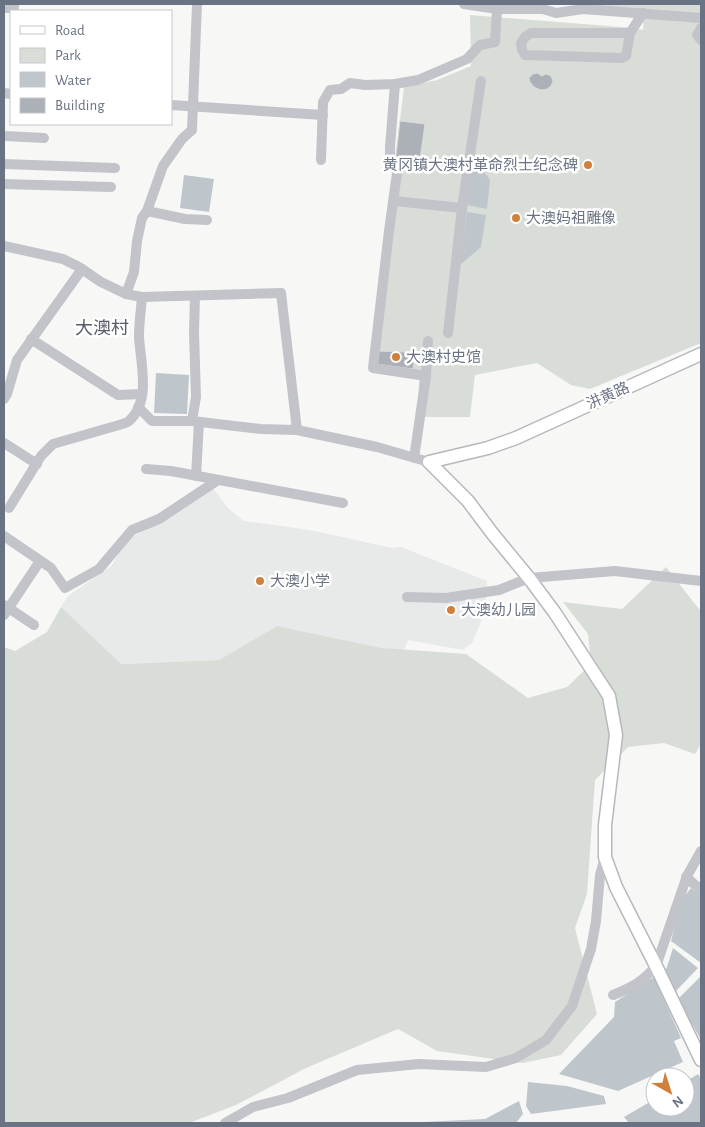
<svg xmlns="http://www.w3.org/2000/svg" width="705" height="1127" viewBox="0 0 705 1127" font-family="'Alegreya Sans','Noto Sans SC',sans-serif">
  <rect width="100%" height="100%" fill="#f7f8f6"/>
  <polygon fill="#e8e9e9" points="212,487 228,508 244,521 310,530 392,548 401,547 487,581 486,598 481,622 472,643 463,650 408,640 404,650 382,648 277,626 219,660 120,664 61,607 68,596 111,566 128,539 168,518"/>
  <g fill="#d8ded7">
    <polygon points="591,4 701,4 701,343 590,389 571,385 537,363 475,375 470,417 418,417 419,378 370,369 404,87 437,80 471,66 470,15 634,28 643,30 644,11 589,9"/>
    <polygon points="666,567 699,609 701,609 701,744 695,754 664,743 628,747 595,780 587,894 575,928 597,1014 561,1055 523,1063 437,1051 398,1029 306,1068 236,1105 189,1123 4,1123 4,647 15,651 47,632 61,607 121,664 219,660 277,626 382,648 466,654 528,698 567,687 591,664 588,634 563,602 622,609"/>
  </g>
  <g fill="#bec5cb">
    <polygon points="473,157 490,180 487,209 467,205"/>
    <polygon points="184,175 214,179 209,212 180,208"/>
    <polygon points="467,212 486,215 481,247 460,265"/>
    <polygon points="156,373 189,375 187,414 154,413"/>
    <polygon points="691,888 701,896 701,963 671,941 681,901"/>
    <polygon points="673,948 698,968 676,991 665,973"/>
    <polygon points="701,976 701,1040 678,999"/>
    <polygon points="654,977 681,1038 674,1041 683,1062 618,1091 559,1074 614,1017 615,1002"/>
    <polygon points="698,1074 701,1079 701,1123 629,1123 624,1117 655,1099 655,1107 685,1107 685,1082"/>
    <polygon points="528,1082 567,1086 604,1096 606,1104 531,1114 526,1106"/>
    <polygon points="519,1101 523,1114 516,1123 402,1123 485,1119"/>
  </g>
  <g fill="#acb0b7" stroke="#d9dad8">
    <polygon points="537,73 542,76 546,74 551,76 553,81 551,86 547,89 541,90 534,87 530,82 529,78 533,74"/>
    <polygon points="400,121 425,124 419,166 395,164"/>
    <polygon points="377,351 405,352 415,354 413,369 376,364"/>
  </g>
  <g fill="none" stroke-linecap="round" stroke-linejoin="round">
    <g stroke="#b6b8bd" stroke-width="15">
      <polyline id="major" points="701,354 516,438 488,448 429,462 468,501 492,533 529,578 555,613 609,696 616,735 605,825 605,857 616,887 656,966 701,1060"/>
    </g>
    <g stroke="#c2c4c9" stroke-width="10">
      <polyline points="4,8 14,8 14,4"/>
      <polyline points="497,9 543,9 556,13 583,9 701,18"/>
      <polyline points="701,28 697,35 701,40"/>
      <polyline points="630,33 531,33 525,37 521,43 522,50 525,55 621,58 626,56 630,33 643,13"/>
      <polyline points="395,84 390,147 390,160 392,165 397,169 397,173 389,231 373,368 426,376 414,458"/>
      <polyline points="4,93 11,94"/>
      <polyline points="171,105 323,115"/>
      <polyline points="4,136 44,138"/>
      <polyline points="321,160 323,102 330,90 341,89 350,83 365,85 395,84 418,80 467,59 480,45 495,42 497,9 464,4"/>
      <polyline points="4,164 115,168"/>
      <polyline points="4,184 111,187"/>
      <polyline points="394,201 462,208"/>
      <polyline points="147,211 185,219 207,220"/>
      <polyline points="4,246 63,259 79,267 101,282 126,294 142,297 281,293 297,430 377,447 429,462"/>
      <polyline points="126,294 134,272 137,241 142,218 147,211 163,166 182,139 192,130 197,4"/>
      <polyline points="448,333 462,208 481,81"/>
      <polyline points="31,339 118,395 142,394"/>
      <polyline points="426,376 428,341"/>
      <polyline points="4,399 7,394 17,360 82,269"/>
      <polyline points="138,407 152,421 192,421 261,429 297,430"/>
      <polyline points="192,421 196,397 194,332 195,296"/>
      <polyline points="4,443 37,464"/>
      <polyline points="146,469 171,471 343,503"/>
      <polyline points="196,476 199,422"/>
      <path d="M9,508L41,456L53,444L119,425C122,424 127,423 129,421C152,401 140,361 139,336C139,323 141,310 142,297"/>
      <polyline points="4,536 51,568 65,588 99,569 132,530 159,519 218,480"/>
      <polyline points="407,597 446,598 499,590 529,578 615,571 701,581"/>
      <polyline points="4,605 34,625"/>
      <polyline points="4,615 40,561"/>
      <polyline points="686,877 701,890"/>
      <path d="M613,995C633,987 642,982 656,966L687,876L701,851"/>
      <polyline points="225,1123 253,1107 288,1098 357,1070 419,1064 486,1067 516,1058 546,1040 572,1006 591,949 596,921 600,875 605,857"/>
    </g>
    <use href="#major" stroke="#fff" stroke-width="12"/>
  </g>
  <g fill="#d17f3d" stroke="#fff" stroke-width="2">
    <circle cx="588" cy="165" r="5"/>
    <circle cx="516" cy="218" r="5"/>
    <circle cx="396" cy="357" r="5"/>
    <circle cx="260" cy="581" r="5"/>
    <circle cx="451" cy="610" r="5"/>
  </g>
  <g text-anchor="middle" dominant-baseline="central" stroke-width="5" stroke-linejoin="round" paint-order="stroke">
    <g font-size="15" fill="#6a7383" stroke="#fff" text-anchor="start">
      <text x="578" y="165" text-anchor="end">黄冈镇大澳村革命烈士纪念碑</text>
      <text x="526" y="218">大澳妈祖雕像</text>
      <text x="406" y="357">大澳村史馆</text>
      <text x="270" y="581">大澳小学</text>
      <text x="461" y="610">大澳幼儿园</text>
    </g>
    <g font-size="15" fill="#6a7383" stroke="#fff">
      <text transform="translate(608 396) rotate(-24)">汫黄路</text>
    </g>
    <g font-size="18" fill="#575d69" stroke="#fff">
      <text x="102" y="329">大澳村</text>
    </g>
  </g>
  <rect width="705" height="1127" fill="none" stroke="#6a7383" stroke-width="10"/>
  <rect x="10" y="10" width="162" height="115" fill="#ffffff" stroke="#c3c7cd"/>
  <rect x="20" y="26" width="25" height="8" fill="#ffffff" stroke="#c3c7cd"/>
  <text x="55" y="35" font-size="15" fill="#6a7383">Road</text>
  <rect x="20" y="48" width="25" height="15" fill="#d8ded7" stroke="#c3c7cd"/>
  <text x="55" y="60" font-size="15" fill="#6a7383">Park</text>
  <rect x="20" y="72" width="25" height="15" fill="#bec5cb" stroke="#c3c7cd"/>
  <text x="55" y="85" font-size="15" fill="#6a7383">Water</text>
  <rect x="20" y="98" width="25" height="15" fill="#acb0b7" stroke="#c3c7cd"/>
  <text x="55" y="110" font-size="15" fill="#6a7383">Building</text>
  <g transform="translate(670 1092) rotate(141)"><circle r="24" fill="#ffffff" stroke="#c3c7cd"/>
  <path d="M0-4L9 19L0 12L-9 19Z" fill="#d17f3d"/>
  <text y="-8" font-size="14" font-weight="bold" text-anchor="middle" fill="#6a7383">N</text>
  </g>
</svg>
